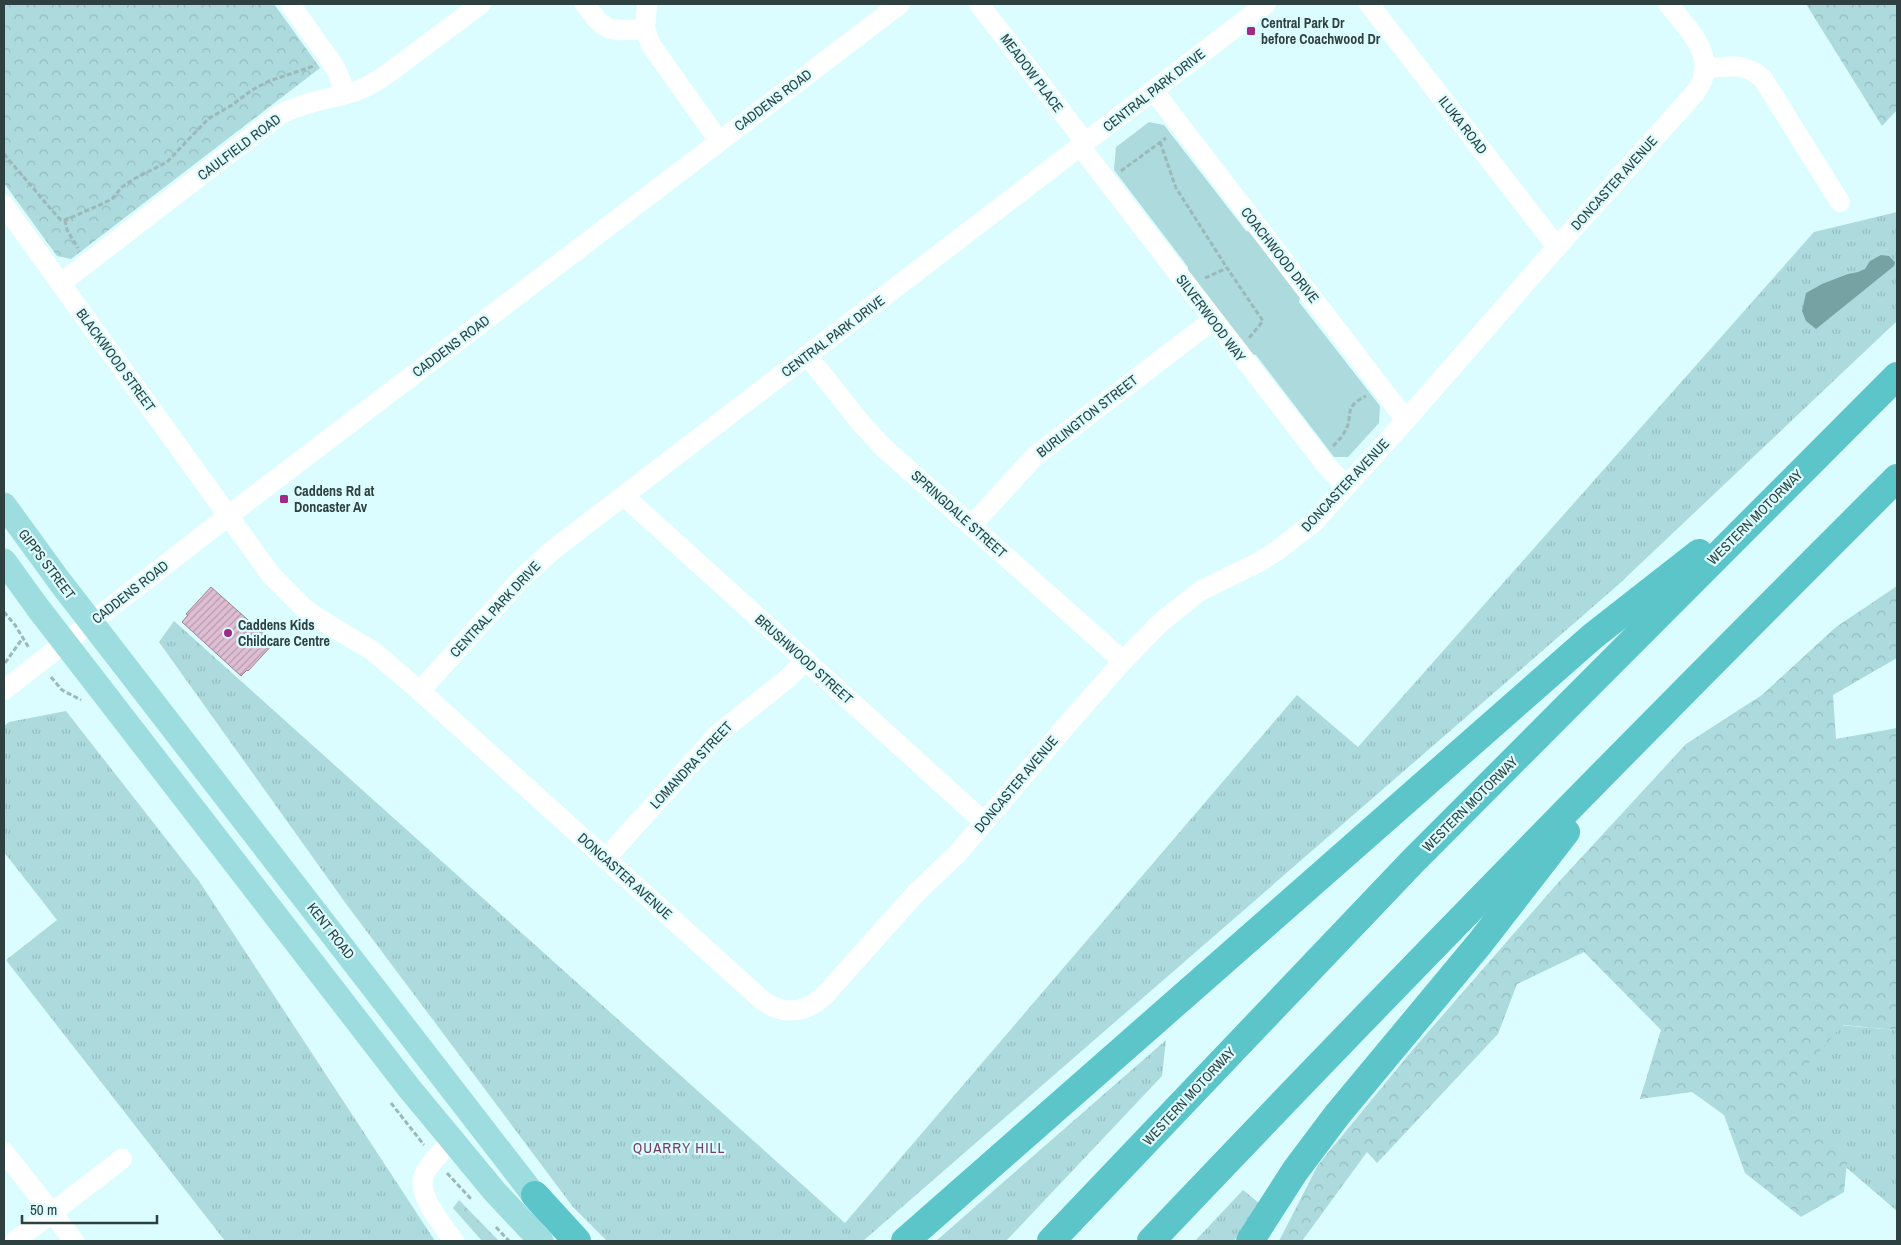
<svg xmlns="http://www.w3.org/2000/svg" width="1901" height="1245" viewBox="0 0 1901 1245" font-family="'Archivo Narrow',sans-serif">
  <defs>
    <pattern id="grass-tufts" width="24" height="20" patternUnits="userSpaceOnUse" patternTransform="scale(1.25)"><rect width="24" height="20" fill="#addadd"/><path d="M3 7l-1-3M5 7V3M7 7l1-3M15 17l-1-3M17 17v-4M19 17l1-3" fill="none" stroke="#95bcbf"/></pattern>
    <pattern id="forest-crowns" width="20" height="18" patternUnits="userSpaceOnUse" patternTransform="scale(1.25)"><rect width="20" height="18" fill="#addadd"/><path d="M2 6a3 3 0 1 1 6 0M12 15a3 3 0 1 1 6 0" fill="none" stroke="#95bcbf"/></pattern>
    <pattern id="building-hatch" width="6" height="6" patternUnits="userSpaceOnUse" patternTransform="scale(1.25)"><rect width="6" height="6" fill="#dfbed4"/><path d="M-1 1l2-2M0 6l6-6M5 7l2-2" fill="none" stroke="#b59cae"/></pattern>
  </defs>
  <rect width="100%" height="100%" fill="#dbfdff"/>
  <g fill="url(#grass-tufts)">
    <polygon points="1897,212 1897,321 1618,585 863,1241 607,1241 573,1207 344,901 159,642 174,621 845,1223 1297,695 1358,747 1814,232"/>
    <polygon points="66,711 199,881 435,1241 225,1241 6,960 57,920 4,852 4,726 9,722"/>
    <polygon points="1754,1018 1897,1030 1897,1211 1764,1097"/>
    <polygon points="1166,1040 1162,1076 1006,1241 936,1241"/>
    <polygon points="1243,1190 1259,1203 1234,1241 1195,1241"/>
  </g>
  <g fill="url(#forest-crowns)">
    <polygon points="4,4 274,4 320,68 71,259 57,256 4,183"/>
    <polygon points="1806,4 1897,4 1897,110 1882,126"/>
    <polygon points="1897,586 1897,658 1833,695 1836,739 1897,728 1897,1030 1843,1025 1793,1080 1811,1135 1848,1153 1844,1192 1801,1217 1745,1173 1724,1115 1692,1092 1640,1099 1661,1030 1584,952 1517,984 1498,1034 1377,1163 1367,1152 1302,1241 1279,1241 1318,1165 1415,1047 1556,885 1686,744 1762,695 1836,627"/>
    <polygon points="459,1200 499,1241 482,1241 453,1208"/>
  </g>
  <polygon fill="#addadd" points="1149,122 1164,125 1246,231 1255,233 1301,292 1299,302 1380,406 1379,423 1348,457 1334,457 1256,355 1247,354 1187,276 1188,267 1114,170 1116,147"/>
  <polygon fill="#76a2a4" points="1881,255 1889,256 1895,262 1894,266 1816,329 1806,321 1802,311 1806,293 1822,284 1848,274 1858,272 1865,269 1870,261"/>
  <polygon fill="url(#building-hatch)" stroke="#9d8093" points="211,587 274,643 248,671 247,670 241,676 182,622 188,615 186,614"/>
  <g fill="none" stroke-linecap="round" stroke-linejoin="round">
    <g stroke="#9cb8b9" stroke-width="3" stroke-dasharray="5 2.5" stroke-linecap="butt">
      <polyline points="1160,142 1176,188 1227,268"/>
      <polyline points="4,154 56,215 61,220 65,220 102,204 112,199 122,187 134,179 167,162 208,119 232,105 252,90 269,81 314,66"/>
      <polyline points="1121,171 1166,138"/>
      <polyline points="65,220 67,230 78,248"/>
      <polyline points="1205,278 1227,268 1263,321 1249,338"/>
      <path d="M1333,446C1337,442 1341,438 1344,433C1355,416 1341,408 1366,396"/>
      <polyline points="4,612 15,625 29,648"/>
      <polyline points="5,663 22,639"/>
      <polyline points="51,677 62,690 81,700"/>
      <polyline points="391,1103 424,1145"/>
      <polyline points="447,1173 472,1200"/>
      <polyline points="496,1227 509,1241"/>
    </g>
    <g stroke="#fff" stroke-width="20">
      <polyline points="290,4 335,67 346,94"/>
      <path d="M585,4C606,34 610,31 645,29"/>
      <polyline points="647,4 645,29 651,45 719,141"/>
      <polyline points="979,4 1085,142"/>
      <polyline points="1369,4 1557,247"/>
      <path d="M1705,69C1727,66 1745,62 1763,79L1840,202"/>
      <polyline points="1153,90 1406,420"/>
      <polyline points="1080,146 1325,464 1346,486"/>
      <path d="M4,205L271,575L306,610L329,625L373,651L420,691L762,1000C783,1016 805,1013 824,996L916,893L958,853L1066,726L1123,661L1160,623L1200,591L1259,562L1278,550L1314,522L1406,420L1557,247L1695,93C1721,59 1689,30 1668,4"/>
      <path d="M61,283L281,114C306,101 333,99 359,90C367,87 375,82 383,77L481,4"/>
      <polyline points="807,355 860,422 884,448 1123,661"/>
      <polyline points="624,496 984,822"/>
      <polyline points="972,525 1035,456 1213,320"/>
      <polyline points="4,690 228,516 900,4"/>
      <polyline points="420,691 522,578 554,549 1266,4"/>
      <polyline points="606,858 719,733 787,679 806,660"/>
      <path d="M452,1141C442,1151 430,1162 424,1175C416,1195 443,1225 454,1241"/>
      <polyline points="4,1152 74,1241"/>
      <polyline points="15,1241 122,1159"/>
    </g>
    <g stroke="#9ddcdf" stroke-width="25">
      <polyline points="4,505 60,582 547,1212"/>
      <polyline points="4,561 38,608 409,1088 495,1192 541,1241"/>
    </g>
    <g stroke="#5bc5ca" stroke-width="28">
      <polyline points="535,1195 577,1241"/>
      <polyline points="905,1241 1593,636 1699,553"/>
      <polyline points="1051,1241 1413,861 1897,376"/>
      <path d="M1151,1241C1396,983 1645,729 1897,478"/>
      <polyline points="1250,1241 1295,1171 1337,1115 1480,943 1566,832"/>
    </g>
  </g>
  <g fill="#9e2a85" stroke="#dbfdff" stroke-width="2">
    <rect x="1246" y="26" width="10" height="10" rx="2.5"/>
    <rect x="279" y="494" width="10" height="10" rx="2.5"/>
    <circle cx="228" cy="633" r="5"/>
  </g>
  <g text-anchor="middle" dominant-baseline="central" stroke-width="4.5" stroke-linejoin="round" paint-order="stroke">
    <g font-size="14" font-weight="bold" fill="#2f4041" stroke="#dbfdff" text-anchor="start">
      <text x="1261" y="23">Central Park Dr<tspan x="1261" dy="16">before Coachwood Dr</tspan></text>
      <text x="294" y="491">Caddens Rd at<tspan x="294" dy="16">Doncaster Av</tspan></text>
      <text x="238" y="625">Caddens Kids<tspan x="238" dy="16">Childcare Centre</tspan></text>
    </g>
    <g font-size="14" fill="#2f4041" stroke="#dbfdff">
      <text transform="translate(1032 73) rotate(53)">MEADOW PLACE</text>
      <text transform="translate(1154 90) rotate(-38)">CENTRAL PARK DRIVE</text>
      <text transform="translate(773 100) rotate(-37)">CADDENS ROAD</text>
      <text transform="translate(1463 125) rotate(52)">ILUKA ROAD</text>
      <text transform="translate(239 147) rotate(-37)">CAULFIELD ROAD</text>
      <text transform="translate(1614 183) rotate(-48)">DONCASTER AVENUE</text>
      <text transform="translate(1280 255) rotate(52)">COACHWOOD DRIVE</text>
      <text transform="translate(1211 318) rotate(53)">SILVERWOOD WAY</text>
      <text transform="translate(833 336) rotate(-37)">CENTRAL PARK DRIVE</text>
      <text transform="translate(451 346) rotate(-37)">CADDENS ROAD</text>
      <text transform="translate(116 360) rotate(54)">BLACKWOOD STREET</text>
      <text transform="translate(1087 416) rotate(-38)">BURLINGTON STREET</text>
      <text transform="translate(1345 485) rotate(-47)">DONCASTER AVENUE</text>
      <text transform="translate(959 514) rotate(42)">SPRINGDALE STREET</text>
      <text transform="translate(1755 517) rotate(-45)">WESTERN MOTORWAY</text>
      <text transform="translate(47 564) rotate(53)">GIPPS STREET</text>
      <text transform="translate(130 592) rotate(-38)">CADDENS ROAD</text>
      <text transform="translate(495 609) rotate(-47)">CENTRAL PARK DRIVE</text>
      <text transform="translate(804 659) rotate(42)">BRUSHWOOD STREET</text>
      <text transform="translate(691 765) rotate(-47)">LOMANDRA STREET</text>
      <text transform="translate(1016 784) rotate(-50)">DONCASTER AVENUE</text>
      <text transform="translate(1470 804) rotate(-45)">WESTERN MOTORWAY</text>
      <text transform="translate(625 876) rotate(42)">DONCASTER AVENUE</text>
      <text transform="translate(331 931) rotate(52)">KENT ROAD</text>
      <text transform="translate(1189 1096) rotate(-47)">WESTERN MOTORWAY</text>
    </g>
    <g font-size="15" letter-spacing="1" fill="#783e69" stroke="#dbfdff">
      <text x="679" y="1147">QUARRY HILL</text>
    </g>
  </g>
  <rect width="1901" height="1245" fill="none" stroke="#2f4041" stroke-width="10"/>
  <path d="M22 1215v8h135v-8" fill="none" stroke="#2f4041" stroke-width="2.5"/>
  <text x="30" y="1215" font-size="15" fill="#2f4041" stroke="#dbfdff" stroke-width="4" paint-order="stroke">50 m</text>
</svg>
